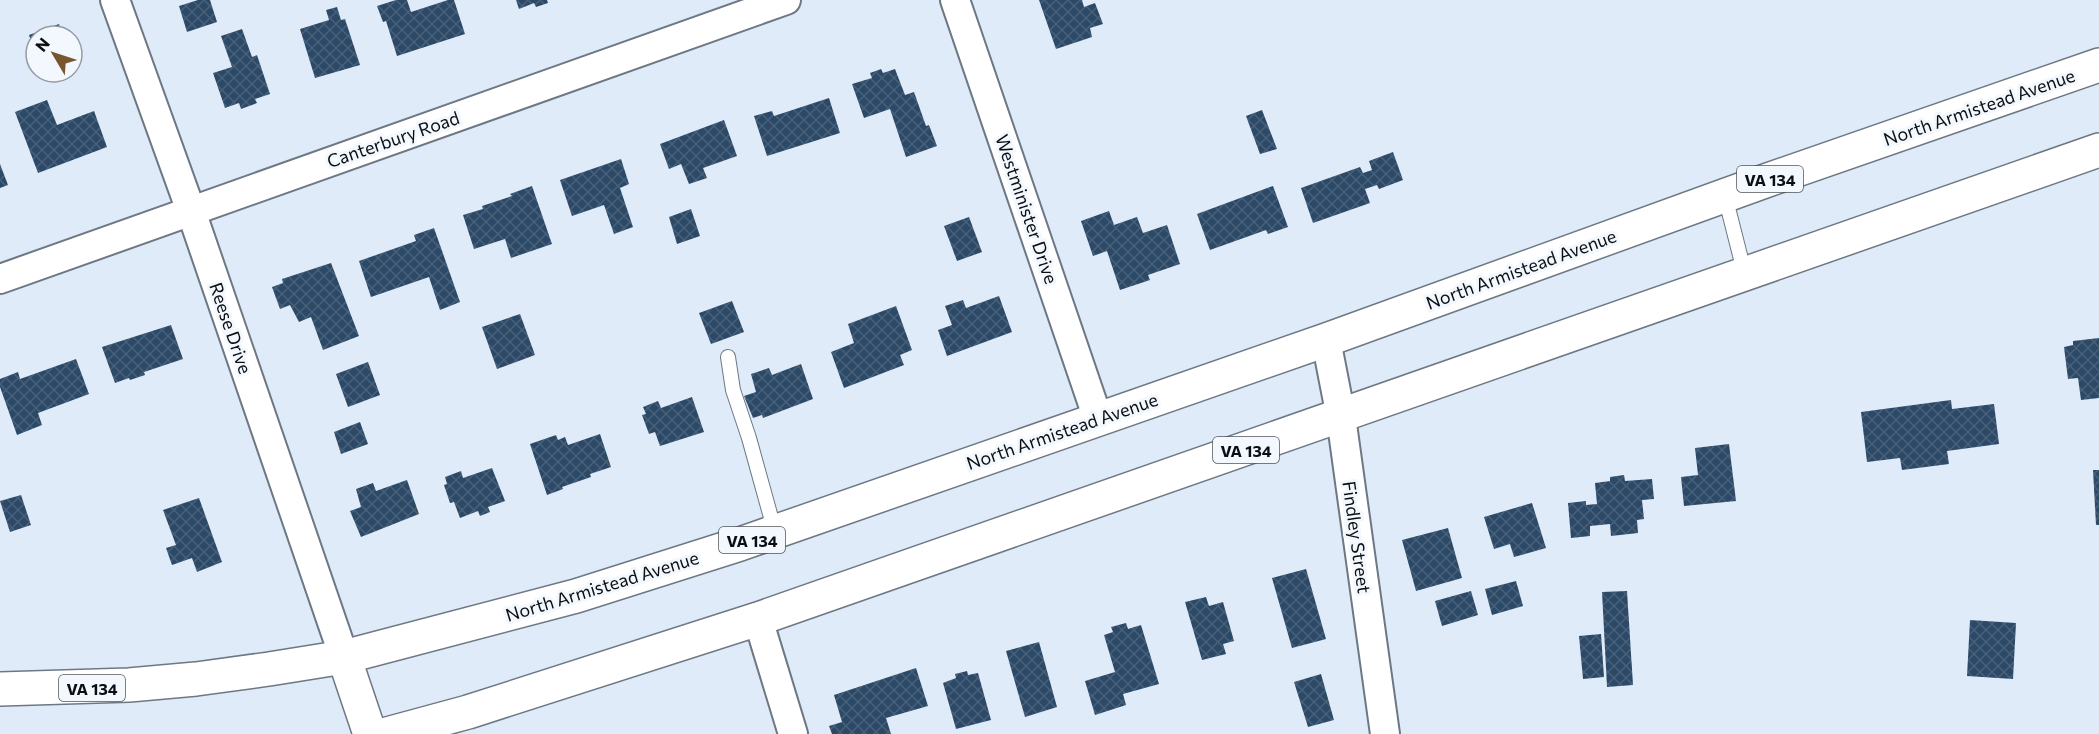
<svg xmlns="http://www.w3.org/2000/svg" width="2099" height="734" viewBox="0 0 2099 734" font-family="Commissioner,sans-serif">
  <defs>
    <pattern id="building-cross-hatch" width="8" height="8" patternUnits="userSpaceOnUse" patternTransform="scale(1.5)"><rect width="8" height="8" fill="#2c4a68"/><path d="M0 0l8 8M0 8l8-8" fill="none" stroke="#486078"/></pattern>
  </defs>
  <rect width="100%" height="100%" fill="#dfebf9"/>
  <g fill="url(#building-cross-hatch)">
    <polygon points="198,0 210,0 217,22 187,32 179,6"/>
    <polygon points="396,0 407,0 411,12 448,0 454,0 465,34 397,56 386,21 383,22 377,6"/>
    <polygon points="516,0 547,0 548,3 536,7 534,3 519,9"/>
    <polygon points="1039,0 1082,0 1084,7 1095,3 1103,24 1090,28 1092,37 1056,49"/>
    <polygon points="337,7 341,20 345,19 360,65 315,78 300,29 329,20 326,10"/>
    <polygon points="59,24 63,36 36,36 36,56 29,35"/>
    <polygon points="242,29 252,57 257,55 270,94 255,99 257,103 241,109 239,103 225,108 213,73 232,67 221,36"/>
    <polygon points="881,69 883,73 895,69 905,95 914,92 926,126 929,125 937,146 906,157 890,109 864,118 852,84 872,78 870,73"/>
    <polygon points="48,72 71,72 51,80"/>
    <polygon points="829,98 840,133 767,156 754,116 772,111 774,116"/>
    <polygon points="47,100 57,125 94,111 107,147 38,173 15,112"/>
    <polygon points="1262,110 1277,149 1260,154 1246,116"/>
    <polygon points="724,120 737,156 703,168 707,178 689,184 681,164 669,169 660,144"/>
    <polygon points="1393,152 1403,180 1379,189 1377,185 1365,189 1370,203 1313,223 1301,188 1360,167 1363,173 1372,170 1369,161"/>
    <polygon points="621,159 629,184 620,188 633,227 614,234 604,205 572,216 560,180"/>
    <polygon points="0,164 8,185 0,188"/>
    <polygon points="532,186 552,244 511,258 505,239 474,249 463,215 483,209 482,206 512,196 510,194"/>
    <polygon points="1273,186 1288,227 1268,234 1266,230 1210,250 1197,214"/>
    <polygon points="691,209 700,236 677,244 669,217"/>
    <polygon points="1109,211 1114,225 1137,217 1143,233 1167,225 1180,264 1148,275 1150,280 1120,290 1107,251 1093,256 1081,221"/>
    <polygon points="969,217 982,252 957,261 944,226"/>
    <polygon points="434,228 460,302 440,310 429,277 371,297 359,261 416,241 414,235"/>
    <polygon points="331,263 359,336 323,350 311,317 299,322 290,305 280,309 272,287 283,283 282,279"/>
    <polygon points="999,296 1012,332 947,356 938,330 952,325 945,306 963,300 966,308"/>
    <polygon points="732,301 744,332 711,344 699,313"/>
    <polygon points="896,306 912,350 900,355 904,365 844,388 831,352 854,343 848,324"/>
    <polygon points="520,314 535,355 497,369 482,327"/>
    <polygon points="171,325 183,359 144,372 145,375 130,380 129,378 115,383 102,347"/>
    <polygon points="2099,338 2099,398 2081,400 2078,378 2068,379 2064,347 2073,345 2073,341"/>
    <polygon points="76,359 89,394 38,413 42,425 17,435 0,387 0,379 18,372 20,379"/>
    <polygon points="368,362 380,395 348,407 336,374"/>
    <polygon points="801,364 813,399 763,418 762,415 753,418 744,396 756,392 751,374 769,368 772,375"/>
    <polygon points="692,397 704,432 660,446 655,432 649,434 642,415 646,414 643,407 658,401 661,408"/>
    <polygon points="1951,400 1952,409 1994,404 1999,444 1947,451 1949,464 1902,470 1900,458 1867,462 1861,412"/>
    <polygon points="360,422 368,444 341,454 334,432"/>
    <polygon points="600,434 611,467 590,474 591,477 562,487 563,489 547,495 530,444 556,435 558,440 565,437 568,445"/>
    <polygon points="1729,444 1736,501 1684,506 1681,477 1698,475 1695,448"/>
    <polygon points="492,468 505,501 488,507 490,512 480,516 478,511 460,518 454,502 450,503 444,485 447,484 445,477 461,471 463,478"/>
    <polygon points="2093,470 2099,470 2099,525 2096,525"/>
    <polygon points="1624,475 1625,481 1652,479 1654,499 1642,500 1644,519 1637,520 1638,533 1611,536 1610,524 1590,526 1590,536 1571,538 1568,503 1586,501 1586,505 1597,504 1595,483 1610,481 1610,477"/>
    <polygon points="407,480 419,514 361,537 350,511 361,507 356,489 373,483 376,491"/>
    <polygon points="21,495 31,525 10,532 0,501"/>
    <polygon points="199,498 222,562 197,572 192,558 172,565 166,548 176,545 163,510"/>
    <polygon points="1532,503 1546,548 1514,557 1510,544 1494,549 1484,517"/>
    <polygon points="1448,528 1462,578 1416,591 1402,540"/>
    <polygon points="1306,569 1326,639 1292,648 1272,578"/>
    <polygon points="1516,581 1523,606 1492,615 1485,589"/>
    <polygon points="1471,591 1478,615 1442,626 1435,601"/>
    <polygon points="1627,591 1633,685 1607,687 1602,592"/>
    <polygon points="1206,597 1209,606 1223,602 1234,641 1223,644 1226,654 1202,660 1185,602"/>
    <polygon points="1970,620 2016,623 2013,679 1967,676"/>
    <polygon points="1126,623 1128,629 1141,625 1159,684 1123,694 1126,705 1095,715 1085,681 1115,672 1104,635 1113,632 1111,627"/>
    <polygon points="1601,634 1604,677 1583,679 1579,636"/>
    <polygon points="1039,642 1057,707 1025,717 1006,651"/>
    <polygon points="916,668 928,706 886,718 891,734 832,734 829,726 842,722 834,695"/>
    <polygon points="967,671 968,675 978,673 991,720 956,729 943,683 956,678 955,674"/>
    <polygon points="1321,674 1334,720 1308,727 1294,682"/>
  </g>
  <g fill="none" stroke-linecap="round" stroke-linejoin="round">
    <g stroke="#6d7884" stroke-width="16">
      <g id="service">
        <polyline points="1725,196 1745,275"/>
        <polyline points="728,357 733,390 749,438 775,532"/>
      </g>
    </g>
    <g stroke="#6d7884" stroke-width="32">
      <g id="minor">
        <polyline points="115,0 191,211 344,657"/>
        <polyline points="955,0 1098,419"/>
        <polyline points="0,279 786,0"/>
        <polyline points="1326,340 1341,417 1385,734"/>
        <polyline points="758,619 793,734"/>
      </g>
    </g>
    <g stroke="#6d7884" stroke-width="36">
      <polyline id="tertiary" points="344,657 370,734"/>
    </g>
    <g stroke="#6d7884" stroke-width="36">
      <g id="primary">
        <polyline points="0,689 129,685 196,679 269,669 344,657 576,596 740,544 1326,340 1765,181 2099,65"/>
        <polyline points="387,734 468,712 758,619 2099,150"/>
      </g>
    </g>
    <use href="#service" stroke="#fff" stroke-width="14"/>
    <use href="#minor" stroke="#fff" stroke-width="28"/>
    <use href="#tertiary" stroke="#fff" stroke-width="33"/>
    <use href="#primary" stroke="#fff" stroke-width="33"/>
  </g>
  <g text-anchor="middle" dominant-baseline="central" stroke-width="6" stroke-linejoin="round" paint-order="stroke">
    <g fill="#f2f8fd" stroke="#50555a" stroke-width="1.5">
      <rect x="1737" y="166" width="66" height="26" rx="4.5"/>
      <rect x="1213" y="437" width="66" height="26" rx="4.5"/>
      <rect x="719" y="527" width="66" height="26" rx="4.5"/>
      <rect x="59" y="675" width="66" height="26" rx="4.5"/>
    </g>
    <g font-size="16" font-weight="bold" fill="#0b0f14">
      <text x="1770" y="179">VA 134</text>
      <text x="1246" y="450">VA 134</text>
      <text x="752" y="540">VA 134</text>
      <text x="92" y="688">VA 134</text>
    </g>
    <g font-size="18" fill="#0b0f14" stroke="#f2f8fd">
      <text transform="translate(1979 107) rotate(-19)">North Armistead Avenue</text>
      <text transform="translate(393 139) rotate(-19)">Canterbury Road</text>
      <text transform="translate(1027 209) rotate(71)">Westminister Drive</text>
      <text transform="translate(1521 269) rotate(-20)">North Armistead Avenue</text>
      <text transform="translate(231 328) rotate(71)">Reese Drive</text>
      <text transform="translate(1062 431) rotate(-19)">North Armistead Avenue</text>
      <text transform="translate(1357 537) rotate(82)">Findley Street</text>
      <text transform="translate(602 586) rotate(-17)">North Armistead Avenue</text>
    </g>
  </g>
  <g transform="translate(54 54) rotate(309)"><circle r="28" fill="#f2f8fd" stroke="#969ba0" stroke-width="1.5"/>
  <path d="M0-4.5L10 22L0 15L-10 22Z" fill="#78562e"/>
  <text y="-9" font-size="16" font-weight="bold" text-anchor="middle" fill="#0b0f14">N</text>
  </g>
</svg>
